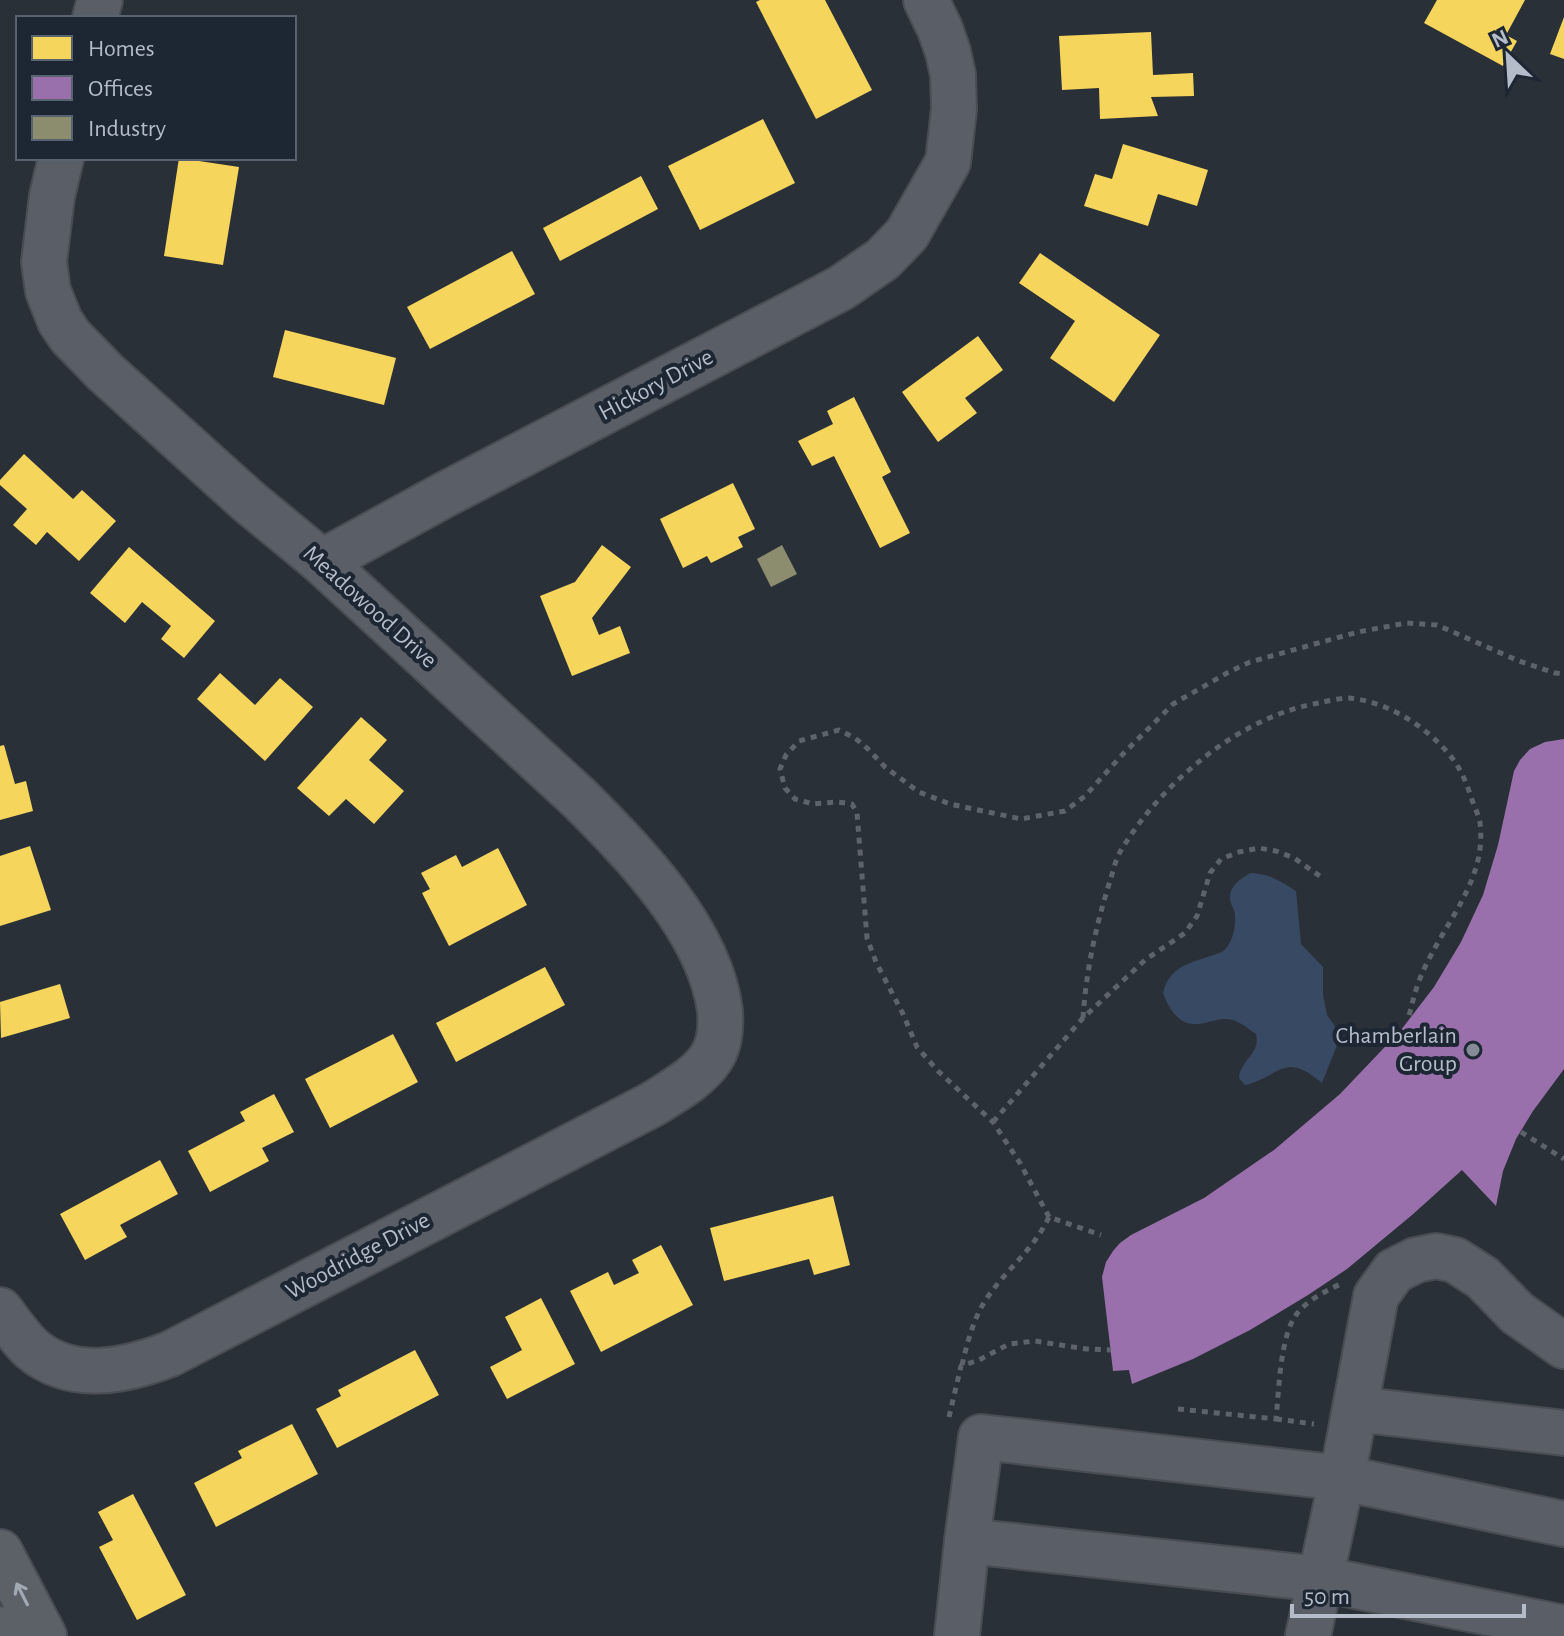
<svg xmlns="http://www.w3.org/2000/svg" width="1564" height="1636" viewBox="0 0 1564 1636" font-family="'Alegreya Sans',sans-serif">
  <rect width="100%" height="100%" fill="#2a3038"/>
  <path fill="#384963" d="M1251,873C1270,874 1281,881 1296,891L1301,944L1323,967V995L1327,1015L1341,1035L1322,1083C1283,1050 1281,1077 1245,1085L1239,1078C1241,1059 1261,1054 1256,1034C1247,1028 1237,1019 1227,1019C1216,1018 1204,1025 1194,1024C1178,1024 1168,1007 1163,993C1170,963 1196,962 1222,952C1232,944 1236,929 1235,916C1235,909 1233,910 1231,903C1226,889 1239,879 1251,873Z"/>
  <g fill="#f6d55c">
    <polygon points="760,0 825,0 872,90 816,119 756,2"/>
    <polygon points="1437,0 1525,0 1506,35 1517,41 1503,66 1424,23"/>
    <polygon points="1564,17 1564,59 1550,54"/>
    <polygon points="1151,32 1153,75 1193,73 1194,96 1151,97 1158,116 1100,119 1099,88 1062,90 1059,36"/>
    <polygon points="763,119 795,183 700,230 668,166"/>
    <polygon points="1123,144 1208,170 1197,206 1158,194 1148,226 1084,206 1095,174 1112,179"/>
    <polygon points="179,158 239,167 223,265 164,256"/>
    <polygon points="641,176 658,209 560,261 543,228"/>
    <polygon points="512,251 535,294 430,349 407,307"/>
    <polygon points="1040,253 1160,335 1114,402 1050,358 1075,321 1019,283"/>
    <polygon points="285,330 396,358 384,405 273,377"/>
    <polygon points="978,336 1003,370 965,398 977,413 938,442 902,392"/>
    <polygon points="854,397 891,472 882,477 910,533 880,548 834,456 812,466 798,441 833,424 827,411"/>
    <polygon points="24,454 73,499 82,490 116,521 79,561 47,532 36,545 13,525 27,509 0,485 0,480"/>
    <polygon points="733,483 755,529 738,537 743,547 711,563 707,556 683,568 660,519"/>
    <polygon points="602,545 631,567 592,618 599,635 620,626 630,653 572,676 540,596 575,582"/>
    <polygon points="129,547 215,621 184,658 161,639 171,626 142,602 125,623 90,593"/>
    <polygon points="220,673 255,705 280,678 313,707 265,761 197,699"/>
    <polygon points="361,717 387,740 369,760 404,791 374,824 346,799 329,816 297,788"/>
    <polygon points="4,745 15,784 26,781 33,811 0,820 0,746"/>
    <polygon points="30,846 51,910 0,926 0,856"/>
    <polygon points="498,848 527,905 449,946 422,893 430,889 421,873 456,855 462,867"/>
    <polygon points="545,967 565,1005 456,1062 436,1023"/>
    <polygon points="60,984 70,1018 1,1038 0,1002"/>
    <polygon points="393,1034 418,1082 330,1128 305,1079"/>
    <polygon points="274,1094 294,1132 262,1148 269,1161 210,1192 188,1151 245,1121 240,1112"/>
    <polygon points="160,1160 178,1194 120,1225 127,1237 85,1260 60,1214"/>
    <polygon points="833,1196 850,1265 814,1275 809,1259 724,1281 710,1228"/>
    <polygon points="661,1245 693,1305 601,1352 570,1291 608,1272 614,1285 639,1273 632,1260"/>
    <polygon points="541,1298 575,1364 507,1399 490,1367 522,1350 505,1317"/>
    <polygon points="415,1350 439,1395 337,1448 316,1409 341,1396 338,1390"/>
    <polygon points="292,1424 318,1474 216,1527 194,1483 242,1458 238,1451"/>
    <polygon points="133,1494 186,1595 137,1620 99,1547 113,1540 98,1512"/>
  </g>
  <polygon fill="#9970ab" points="1564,739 1564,1069 1533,1111 1516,1139 1503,1171 1496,1206 1462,1170 1412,1215 1347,1269 1308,1295 1250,1330 1193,1359 1132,1384 1129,1370 1113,1371 1102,1277 1106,1262 1113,1251 1120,1243 1131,1235 1204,1198 1274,1150 1340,1094 1401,1030 1434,987 1461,942 1483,895 1498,845 1514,771 1520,760 1530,749 1545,742"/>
  <polygon fill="#8c8c6e" points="782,545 797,574 771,587 757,559"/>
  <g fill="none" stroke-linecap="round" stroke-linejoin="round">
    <g stroke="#484c53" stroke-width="48">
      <g id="minor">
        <polyline points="95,18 100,0"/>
        <polyline points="322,562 444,495 841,288 883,259 907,234 948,162 954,109 953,75 948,52 940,29 926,0"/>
        <path d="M0,1310C10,1323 20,1338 32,1349C72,1383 126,1371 170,1354L653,1104C673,1091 698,1078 711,1058C720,1045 721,1026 720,1011C710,930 634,853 579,798L322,562L248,501L105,372L70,336L60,321L48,291L44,262L52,196L61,158"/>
        <polyline points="1355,1409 1564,1433"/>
        <polyline points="967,1541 981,1437 1342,1478 1564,1524"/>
        <polyline points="957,1636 967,1541 1321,1579 1564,1628"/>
        <polyline points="1308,1636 1342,1478 1376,1296 1394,1271 1416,1260 1436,1256 1455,1260 1483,1278 1517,1313 1564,1346"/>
      </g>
    </g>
    <g stroke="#484c55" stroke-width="48">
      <g id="major">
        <polyline points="0,1552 44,1636"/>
        <polyline points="0,1629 4,1636"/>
      </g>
    </g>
    <g stroke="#5d636a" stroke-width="5" stroke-dasharray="6 6" stroke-linecap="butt">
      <path d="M1083,1018C1086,971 1096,925 1110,881C1113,872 1115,861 1120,852C1160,784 1240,716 1319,703C1328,701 1339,698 1349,698C1379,701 1408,716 1430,735C1454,756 1463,771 1472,800C1475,808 1479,816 1480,823C1487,877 1448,919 1427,963C1417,982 1413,1000 1408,1020"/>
      <polyline points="993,1122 1083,1018 1145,960 1185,933 1197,916 1210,873 1221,859 1239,852 1259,848 1276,851 1294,858 1324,879"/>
      <polyline points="1521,1132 1564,1159"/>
      <polyline points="1049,1217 1020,1163 993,1122 938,1071 917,1047 903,1014 876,962 867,938 857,813 852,804 837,802 813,804 795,799 785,788 780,769 786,755 799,741 839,730 855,738 868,749 885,767 919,792 950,804 1021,819 1065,811 1085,796 1122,755 1173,704 1227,673 1250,662 1358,632 1406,623 1437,625 1519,661 1555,673 1564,674"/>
      <path d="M962,1365C967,1344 973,1320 985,1301C1005,1270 1033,1251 1049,1217L1101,1235"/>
      <path d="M1178,1409L1276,1419C1279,1390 1280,1337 1296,1315C1307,1300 1327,1290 1343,1283"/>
      <polyline points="949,1417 961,1366 979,1360 1009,1344 1035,1341 1086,1349 1111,1350"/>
      <polyline points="1276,1419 1314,1424"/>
    </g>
    <use href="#minor" stroke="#5a5e66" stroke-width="44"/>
    <use href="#major" stroke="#5c6168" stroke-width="44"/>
  </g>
  <defs><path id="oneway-shaft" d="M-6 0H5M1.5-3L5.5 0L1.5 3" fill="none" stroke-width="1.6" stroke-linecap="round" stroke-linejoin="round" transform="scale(2)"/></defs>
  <use stroke="#a2aab6" href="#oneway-shaft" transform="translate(22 1594) rotate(-117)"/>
  <circle fill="#848b96" stroke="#1d2633" stroke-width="3" cx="1473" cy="1050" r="8"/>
  <g text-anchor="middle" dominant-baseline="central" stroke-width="8" stroke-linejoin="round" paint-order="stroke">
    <g font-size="24" fill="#b4bcc9" stroke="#1d2633">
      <text transform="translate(656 385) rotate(-28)">Hickory Drive</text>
      <text transform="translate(370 607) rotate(42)">Meadowood Drive</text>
      <text transform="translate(358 1256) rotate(-28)">Woodridge Drive</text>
    </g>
    <g font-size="24" fill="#b4bcc9" stroke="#1d2633" text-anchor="end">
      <text x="1457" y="1036">Chamberlain<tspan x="1457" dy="28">Group</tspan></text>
    </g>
  </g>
  <rect x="16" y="16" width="280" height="144" fill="#1d2633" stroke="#59626f" stroke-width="2"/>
  <rect x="32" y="36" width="40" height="24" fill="#f6d55c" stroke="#59626f" stroke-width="2"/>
  <text x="88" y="56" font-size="24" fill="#b4bcc9">Homes</text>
  <rect x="32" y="76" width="40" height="24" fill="#9970ab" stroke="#59626f" stroke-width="2"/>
  <text x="88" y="96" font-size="24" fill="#b4bcc9">Offices</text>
  <rect x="32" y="116" width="40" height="24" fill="#8c8c6e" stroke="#59626f" stroke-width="2"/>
  <text x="88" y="136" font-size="24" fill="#b4bcc9">Industry</text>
  <g transform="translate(1508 56) rotate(335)" stroke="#1d2633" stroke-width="6" paint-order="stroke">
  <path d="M0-6L14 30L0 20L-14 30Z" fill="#b4bcc9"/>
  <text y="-12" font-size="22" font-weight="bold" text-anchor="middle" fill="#b4bcc9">N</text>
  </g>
  <path d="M1292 1604v12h232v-12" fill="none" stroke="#b4bcc9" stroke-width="4"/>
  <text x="1304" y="1604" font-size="24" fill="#b4bcc9" stroke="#1d2633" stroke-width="6" paint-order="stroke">50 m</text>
</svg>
